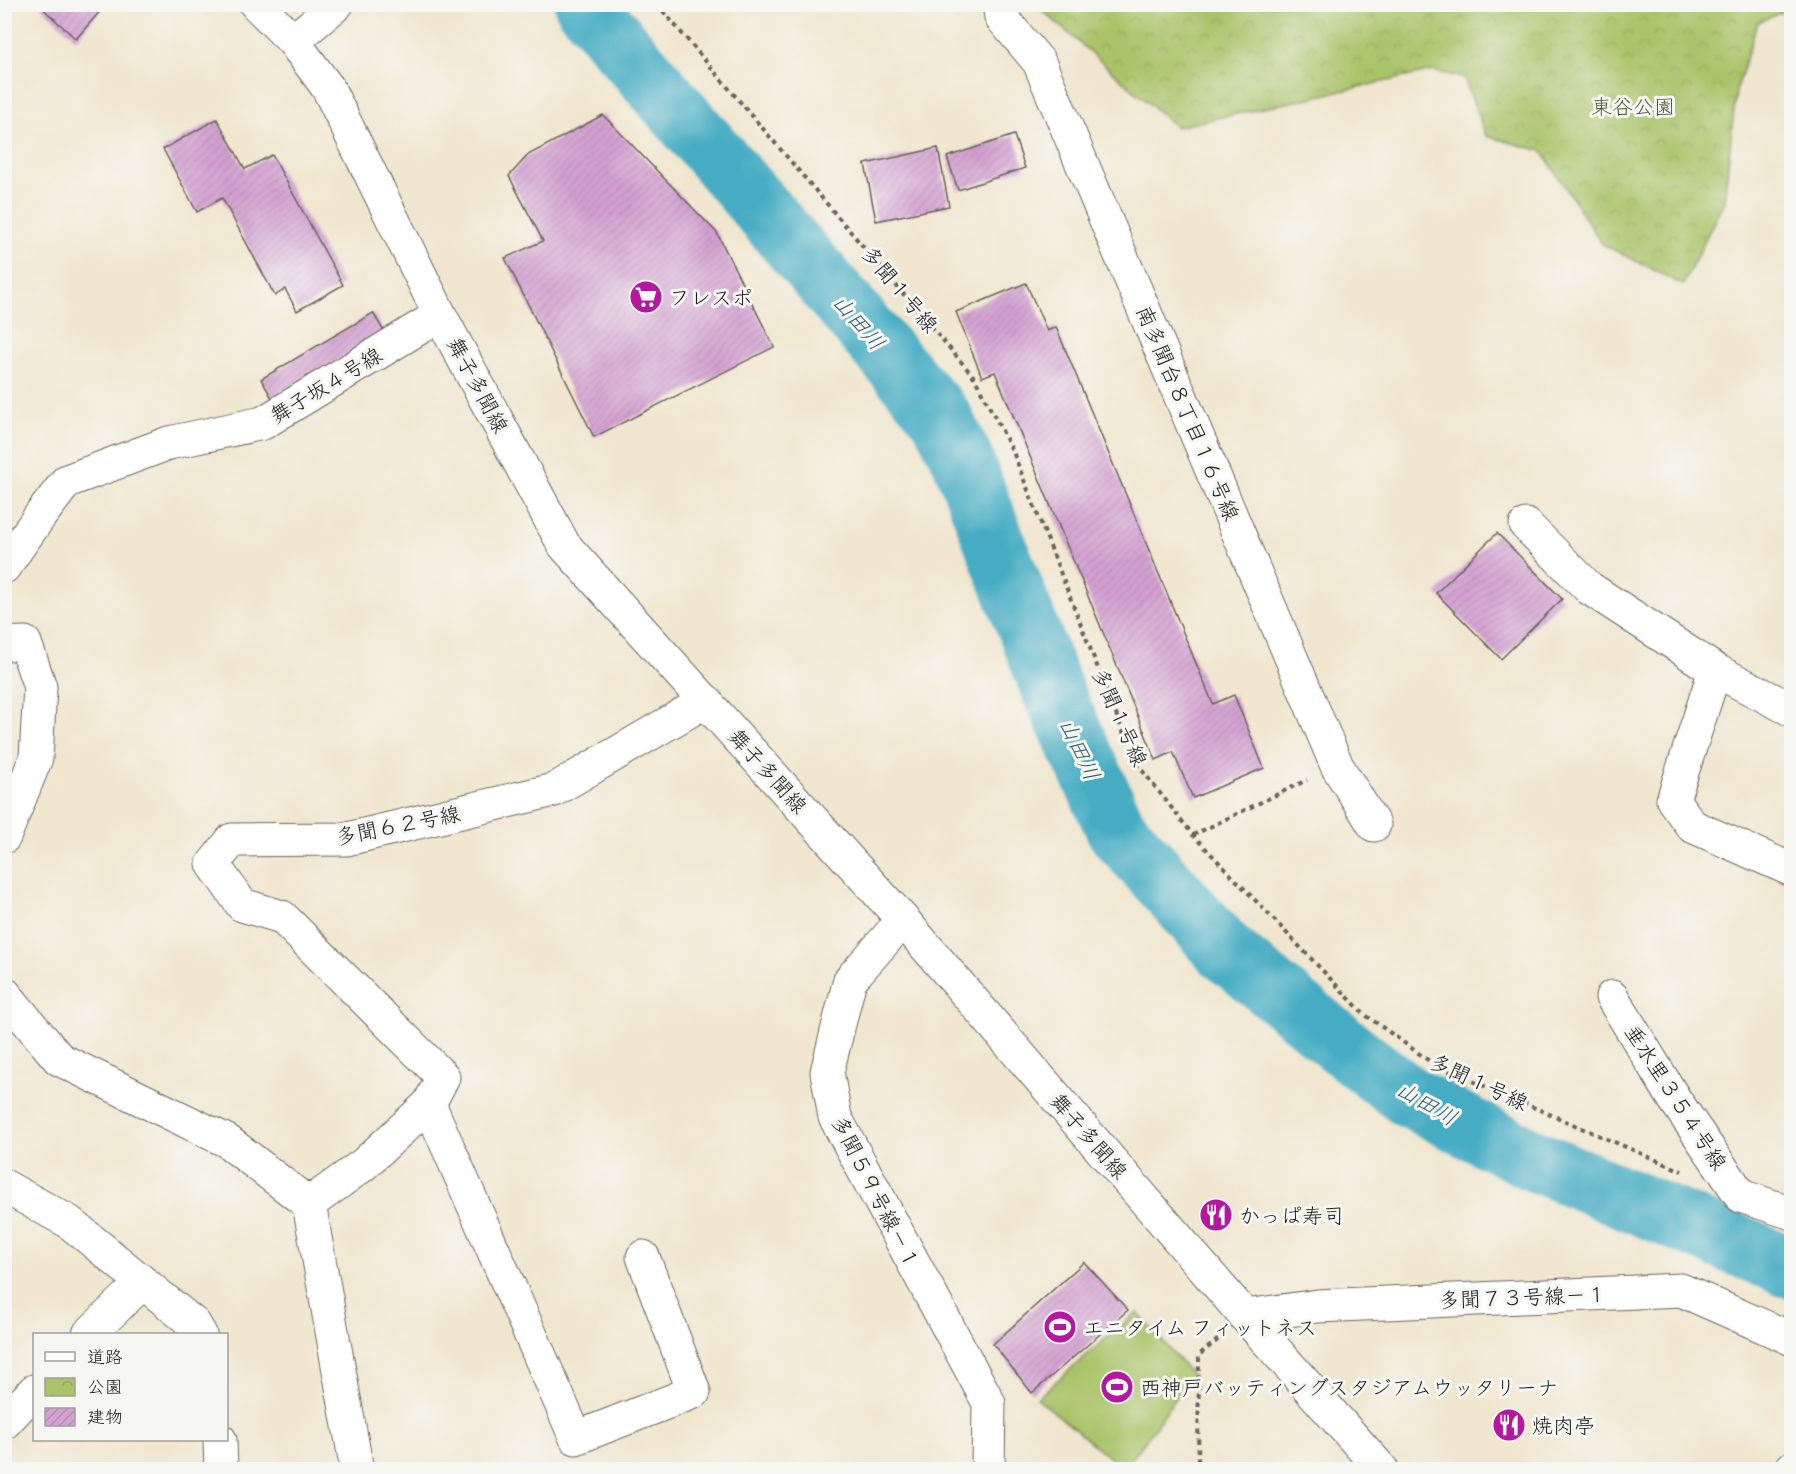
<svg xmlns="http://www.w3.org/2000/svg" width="1796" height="1474" viewBox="0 0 1796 1474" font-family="Delius,'Klee One',sans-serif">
  <defs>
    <pattern id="park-crowns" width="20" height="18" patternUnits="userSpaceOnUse" patternTransform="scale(1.5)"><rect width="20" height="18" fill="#aac46a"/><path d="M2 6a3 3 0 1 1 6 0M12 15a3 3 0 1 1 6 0" fill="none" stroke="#92a85b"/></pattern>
    <pattern id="building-hatch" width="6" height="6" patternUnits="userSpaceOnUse" patternTransform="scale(1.5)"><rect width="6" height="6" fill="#d4a1d2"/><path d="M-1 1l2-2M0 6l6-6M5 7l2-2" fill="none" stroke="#b58ab4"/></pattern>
  </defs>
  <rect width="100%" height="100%" fill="#f6f6f2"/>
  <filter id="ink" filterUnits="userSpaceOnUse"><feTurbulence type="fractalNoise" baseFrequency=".0167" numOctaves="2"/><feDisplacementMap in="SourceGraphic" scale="12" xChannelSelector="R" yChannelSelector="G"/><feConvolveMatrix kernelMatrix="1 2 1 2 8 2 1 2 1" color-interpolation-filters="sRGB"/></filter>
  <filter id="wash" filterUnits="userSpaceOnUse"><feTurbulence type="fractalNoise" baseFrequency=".008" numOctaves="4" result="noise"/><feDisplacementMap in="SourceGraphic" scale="24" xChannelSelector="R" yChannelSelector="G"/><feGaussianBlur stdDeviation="1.35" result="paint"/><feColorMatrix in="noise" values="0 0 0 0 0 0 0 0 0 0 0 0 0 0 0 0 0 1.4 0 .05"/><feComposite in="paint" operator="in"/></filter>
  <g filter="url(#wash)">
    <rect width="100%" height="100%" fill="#f1e6cf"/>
    <polygon fill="url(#park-crowns)" stroke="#637043" stroke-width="1.5" points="1791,4 1791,8 1757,23 1736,92 1724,201 1683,285 1602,244 1542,151 1486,136 1464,78 1433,71 1176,127 1036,5"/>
    <polygon fill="#aac46a" stroke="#637043" stroke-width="1.5" points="1137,1312 1192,1375 1125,1469 1123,1469 1037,1398"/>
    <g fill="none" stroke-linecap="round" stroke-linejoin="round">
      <polyline stroke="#44acc3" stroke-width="62" points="585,4 941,417 962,458 1053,692 1117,830 1226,952 1363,1062 1409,1097 1531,1159 1792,1268"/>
    </g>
    <g id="blocks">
      <g fill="url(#building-hatch)">
        <polygon points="38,4 97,4 102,9 76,39"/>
        <polygon points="603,115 717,233 774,347 594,437 505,258 543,241 509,176 528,155"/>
        <polygon points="217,119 245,169 272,155 343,285 297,311 285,289 275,296 222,198 197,212 163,149"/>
        <polygon points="1014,135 1025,168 958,190 947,157"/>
        <polygon points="938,148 949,206 876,221 865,164"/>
        <polygon points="1026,283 1047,331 1056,327 1213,704 1234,695 1264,768 1193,798 1173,752 1156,760 995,372 982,377 956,312"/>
        <polygon points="373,313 385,333 272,398 261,379"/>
        <polygon points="1497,533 1562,599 1501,659 1436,593"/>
        <polygon points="1084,1262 1128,1310 1032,1393 993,1344"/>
      </g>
    </g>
  </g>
  <g filter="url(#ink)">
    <use href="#blocks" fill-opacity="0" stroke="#67635b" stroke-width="1.5"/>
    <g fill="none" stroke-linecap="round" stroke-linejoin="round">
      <g stroke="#67635b" stroke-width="35">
        <g id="minor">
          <polyline points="256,4 293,41 328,88 440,315 564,545 903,920 1245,1316 1382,1470"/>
          <polyline points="999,4 1001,17 1039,62 1337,766 1374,825"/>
          <polyline points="293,41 337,4"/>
          <polyline points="1526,525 1589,588 1715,670 1792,710"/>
          <polyline points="4,567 40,516 67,481 169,443 263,423 440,315"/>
          <polyline points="4,644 25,643 40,687 36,758 4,837"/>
          <polyline points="1715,670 1673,800 1692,826 1792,870"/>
          <polyline points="903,920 850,980 827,1072 835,1117 989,1403 988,1470"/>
          <polyline points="4,993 59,1059 227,1141 309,1204 357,1470"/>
          <polyline points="1612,997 1675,1100 1741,1196 1792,1213"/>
          <polyline points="429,1104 576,1438 694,1392 643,1257"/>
          <polyline points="4,1186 69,1222 194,1324 200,1334"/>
          <polyline points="309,1204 363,1165 429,1104 443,1077 282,917 242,905 213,864 232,840 347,839 554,790 706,701"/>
          <polyline points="1245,1316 1318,1306 1681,1290 1792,1339"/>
          <polyline points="89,1334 142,1283"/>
          <polyline points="4,1423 34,1391"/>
          <polyline points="220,1440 221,1470"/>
          <polyline points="1791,1470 1792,1468"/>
        </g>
      </g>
      <g stroke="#67635b" stroke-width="4" stroke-dasharray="4.5 4.5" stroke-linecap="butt">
        <polyline points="657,4 974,377 1013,452 1134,760 1193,835 1364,1014 1435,1065 1682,1171"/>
        <polyline points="1193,835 1307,780"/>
        <polyline points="1198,1470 1199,1355 1220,1338"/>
      </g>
      <use href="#minor" stroke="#fff" stroke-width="33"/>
    </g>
  </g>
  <defs>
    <g id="supermarket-disc" transform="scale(1.725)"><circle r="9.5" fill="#b5179e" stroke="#f6f6f2"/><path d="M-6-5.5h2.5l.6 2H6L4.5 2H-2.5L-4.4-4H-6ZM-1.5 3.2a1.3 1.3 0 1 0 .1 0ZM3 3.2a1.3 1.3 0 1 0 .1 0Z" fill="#fff"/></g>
    <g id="restaurant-disc" transform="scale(1.725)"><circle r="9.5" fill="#b5179e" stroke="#f6f6f2"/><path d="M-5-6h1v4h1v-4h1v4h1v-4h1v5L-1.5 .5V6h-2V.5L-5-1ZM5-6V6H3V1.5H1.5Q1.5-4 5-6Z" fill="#fff"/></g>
    <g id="stadium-disc" transform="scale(1.725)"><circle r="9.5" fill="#b5179e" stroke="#f6f6f2"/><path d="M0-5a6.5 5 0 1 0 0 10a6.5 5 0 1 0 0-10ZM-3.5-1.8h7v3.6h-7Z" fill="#fff"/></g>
  </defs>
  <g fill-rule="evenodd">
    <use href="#supermarket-disc" x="646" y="297"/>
    <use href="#restaurant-disc" x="1216" y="1215"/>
    <use href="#stadium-disc" x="1060" y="1327"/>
    <use href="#stadium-disc" x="1117" y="1387"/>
    <use href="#restaurant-disc" x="1509" y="1425"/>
  </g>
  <g text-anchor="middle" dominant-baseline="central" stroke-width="6" stroke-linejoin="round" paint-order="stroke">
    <g font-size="21" fill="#4e5737" stroke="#f6f6f2">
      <text x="1633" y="106">東谷公園</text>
    </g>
    <g font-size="21" fill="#1c1c1c" stroke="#f6f6f2">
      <text transform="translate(900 289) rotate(50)">多聞１号線</text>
      <text transform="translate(326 385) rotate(-31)">舞子坂４号線</text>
      <text transform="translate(478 385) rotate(62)">舞子多聞線</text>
      <text transform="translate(1188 413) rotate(67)">南多聞台８丁目１６号線</text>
      <text transform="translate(1120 717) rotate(66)">多聞１号線</text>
      <text transform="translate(768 771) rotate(48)">舞子多聞線</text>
      <text transform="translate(398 825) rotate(-11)">多聞６２号線</text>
      <text transform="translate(1479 1082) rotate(25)">多聞１号線</text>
      <text transform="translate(1676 1097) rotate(57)">垂水里３５４号線</text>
      <text transform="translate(1089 1136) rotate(49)">舞子多聞線</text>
      <text transform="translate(876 1192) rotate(63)">多聞５９号線－１</text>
      <text transform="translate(1523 1297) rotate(-2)">多聞７３号線－１</text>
    </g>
    <g font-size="21" fill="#1c1c1c" stroke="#f6f6f2" text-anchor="start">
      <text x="669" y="297">フレスポ</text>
      <text x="1239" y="1215">かっぱ寿司</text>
      <text x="1083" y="1327">エニタイム フィットネス</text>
      <text x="1140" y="1387">西神戸バッティングスタジアムウッタリーナ</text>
      <text x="1532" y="1425">焼肉亭</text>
    </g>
    <g font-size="22" font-style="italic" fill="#2e5d67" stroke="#f6f6f2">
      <text transform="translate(859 322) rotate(49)">山田川</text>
      <text transform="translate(1080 749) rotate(65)">山田川</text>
      <text transform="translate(1427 1103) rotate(30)">山田川</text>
    </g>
  </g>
  <rect width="1796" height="1474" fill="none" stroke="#f6f6f2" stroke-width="24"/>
  <rect x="33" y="1333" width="195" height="108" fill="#f6f6f2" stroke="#9f9f9c" stroke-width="1.5"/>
  <rect x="45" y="1352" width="30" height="9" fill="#ffffff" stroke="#9f9f9c" stroke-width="1.5"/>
  <text x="87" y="1363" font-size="18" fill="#1c1c1c">道路</text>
  <rect x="45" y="1378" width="30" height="18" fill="url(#park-crowns)" stroke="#9f9f9c" stroke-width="1.5"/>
  <text x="87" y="1393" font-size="18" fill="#1c1c1c">公園</text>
  <rect x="45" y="1408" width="30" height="18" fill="url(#building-hatch)" stroke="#9f9f9c" stroke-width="1.5"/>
  <text x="87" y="1423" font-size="18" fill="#1c1c1c">建物</text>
</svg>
